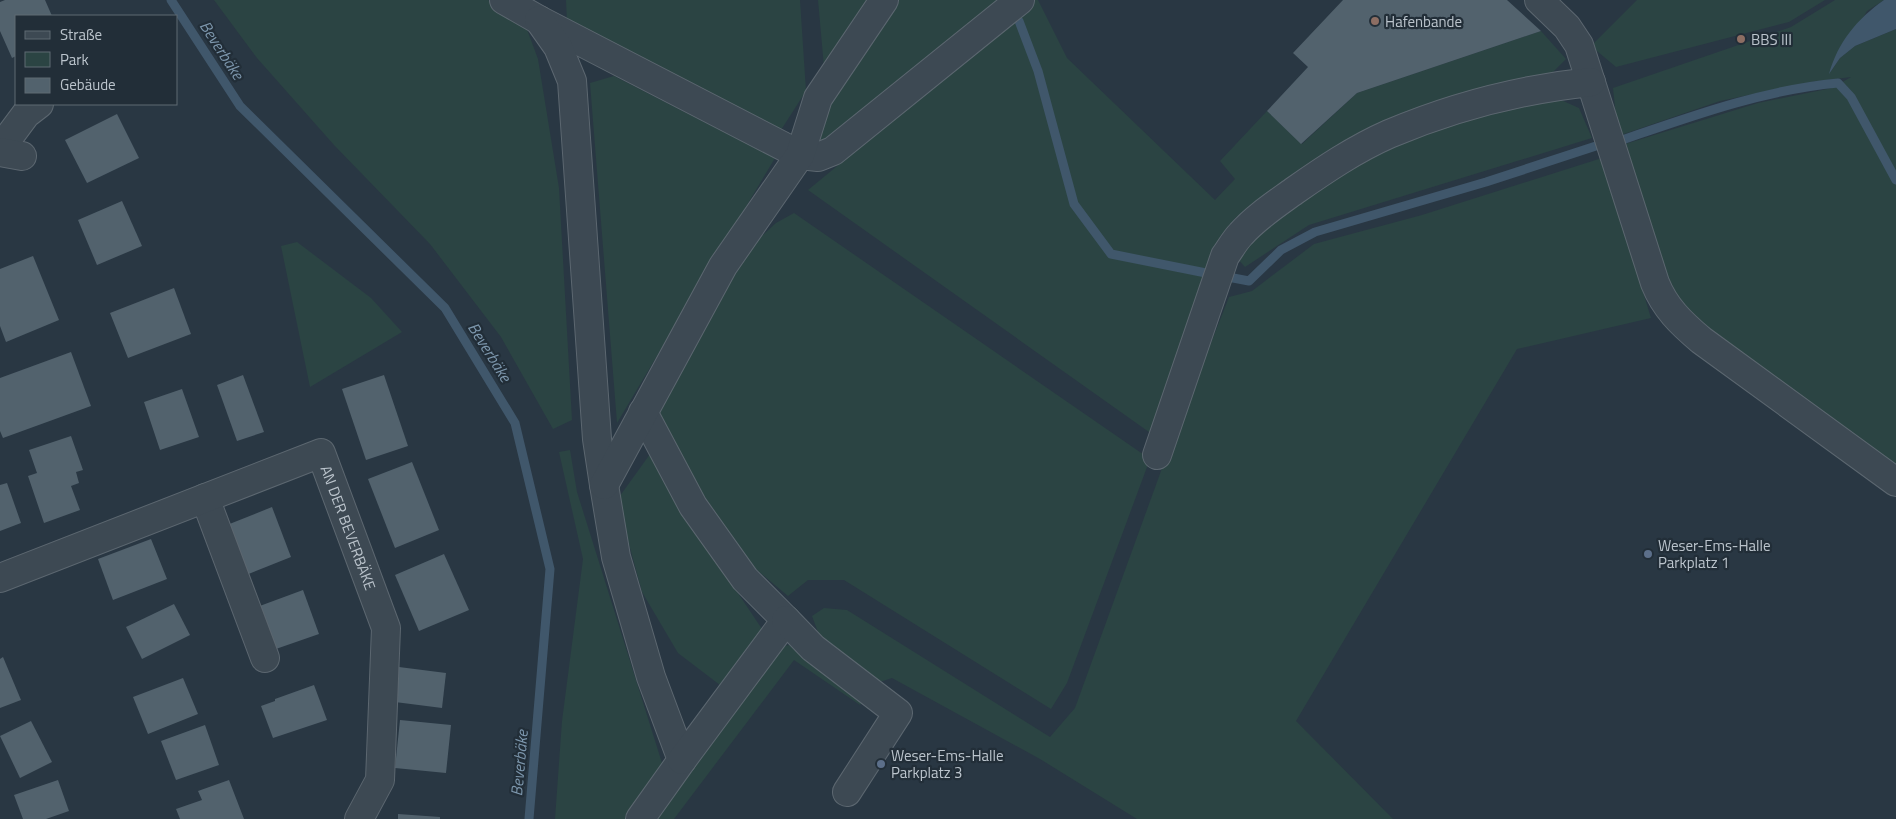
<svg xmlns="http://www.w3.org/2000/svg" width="1896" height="819" viewBox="0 0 1896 819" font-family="'Titillium Web',sans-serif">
  <rect width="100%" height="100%" fill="#293743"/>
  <g fill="#2b4443">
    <polygon points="214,0 488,0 525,24 538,59 559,188 572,420 553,429 501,337 430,244 334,145 257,58"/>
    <polygon points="566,0 800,0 806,91 781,130 567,22"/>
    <polygon points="818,0 869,0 824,67"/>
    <polygon points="897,0 1038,0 1067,58 1215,200 1235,179 1220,161 1267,111 1302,144 1357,93 1541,31 1566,59 1547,78 1315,166 1235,218 1201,288 1156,437 808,190 1007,26 963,30 818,144 824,108"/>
    <polygon points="1637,0 1825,0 1789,22 1616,67 1591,46"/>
    <polygon points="1835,0 1884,0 1867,11 1830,73 1840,58 1855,46 1896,29 1896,469 1699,328 1672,297 1622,145 1758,103 1832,88 1851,77 1811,82 1720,101 1618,136 1613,88 1791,27"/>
    <polygon points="614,76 775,158 617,423 590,83"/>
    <polygon points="1552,96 1579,108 1592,138 1309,225 1245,267 1235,256 1284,208 1409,132"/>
    <polygon points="1602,158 1651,318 1517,349 1296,721 1393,819 1137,819 1040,759 892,678 874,684 822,643 812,616 824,608 847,610 1050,737 1075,708 1165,460 1229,297 1252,291 1314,244 1422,215"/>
    <polygon points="794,213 1150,459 1067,683 1051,709 844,580 808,580 788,596 751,565 721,530 658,417 739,257 776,223"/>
    <polygon points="297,242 371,298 402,332 310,387 281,246"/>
    <polygon points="570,450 577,492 662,763 626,819 555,819 562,721 583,559 559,452"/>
    <polygon points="653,450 689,520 762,629 720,685 678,653 642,592 617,500"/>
    <polygon points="791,645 862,702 860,705 794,660 674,819 653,819 780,646"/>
  </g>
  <path fill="#40576b" d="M1884,0H1896V29L1855,46L1840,58L1829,74C1838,42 1857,19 1884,0Z"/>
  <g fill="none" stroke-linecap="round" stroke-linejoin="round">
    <g stroke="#40576b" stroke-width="9">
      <polyline points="171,0 240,106 445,308 515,423 550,569 529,819"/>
      <polyline points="1019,21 1038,71 1074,204 1111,254 1206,273"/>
      <path d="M1622,140C1692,116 1763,90 1838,83L1851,97L1896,180"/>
      <polyline points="1228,277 1249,281 1281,250 1315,232 1486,182 1599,145"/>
    </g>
  </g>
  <g fill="#52626d">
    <polygon points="5,0 45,0 52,16 16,16 16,56 12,58 0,31 0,2"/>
    <polygon points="1343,0 1507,0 1541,31 1357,93 1301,144 1267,111 1308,67 1293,53"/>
    <polygon points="117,114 139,158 87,183 65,140"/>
    <polygon points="122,201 142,246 97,265 78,220"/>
    <polygon points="33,256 59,320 6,342 0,326 0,269"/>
    <polygon points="174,288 191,334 128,358 110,313"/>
    <polygon points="71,352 91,406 3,438 0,431 0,378"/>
    <polygon points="243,375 264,432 237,441 217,385"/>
    <polygon points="384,375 408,446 366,460 342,389"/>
    <polygon points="182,389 199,437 160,450 144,402"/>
    <polygon points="71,436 83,470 76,472 79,483 71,486 80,510 44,523 28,476 37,473 29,450"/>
    <polygon points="412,462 439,530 395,548 368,479"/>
    <polygon points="7,483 21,523 0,531 0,485"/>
    <polygon points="272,507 291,557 246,575 227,525"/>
    <polygon points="151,539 167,579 113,600 98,559"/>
    <polygon points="444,554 469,610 419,631 395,575"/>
    <polygon points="303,590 319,634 273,650 257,607"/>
    <polygon points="174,604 190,635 142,659 126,627"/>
    <polygon points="3,657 21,700 0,708 0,659"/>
    <polygon points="399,667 446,673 442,708 395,702"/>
    <polygon points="183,678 198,714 148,734 133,697"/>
    <polygon points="314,685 327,720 273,738 261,706 275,701 275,699"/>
    <polygon points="400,720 451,725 446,773 395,768"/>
    <polygon points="31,721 52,762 20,778 0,736"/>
    <polygon points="205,725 219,765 176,780 161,741"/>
    <polygon points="58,780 69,811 46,819 23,819 14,795"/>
    <polygon points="229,780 244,819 180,819 176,809 202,800 198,791"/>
    <polygon points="398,814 440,817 440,819 398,819"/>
  </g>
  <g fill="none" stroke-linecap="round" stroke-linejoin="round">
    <g stroke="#5c6770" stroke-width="30">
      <g id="minor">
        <polyline points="504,0 539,20 800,155 818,157 833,151 1020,0"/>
        <path d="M1539,0L1567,27L1579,45L1655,283C1665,308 1681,323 1701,340L1896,482"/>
        <polyline points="539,20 558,47 572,81 597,439 604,485 616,557 651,677 682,760 640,819"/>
        <polyline points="0,149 26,114 39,104"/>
        <polyline points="0,152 22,156"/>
        <polyline points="643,412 693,506 745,579 786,620 682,760"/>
        <path d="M1157,455L1225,256C1230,249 1235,240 1241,234C1256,217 1276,204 1294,191C1324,170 1355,149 1389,134C1453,107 1522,89 1591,82"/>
        <polyline points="604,485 723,266 800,155 818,98 884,0"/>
        <polyline points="205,498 265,658"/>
        <path id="s1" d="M0,578L321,453L386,628L380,780L359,819"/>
        <polyline points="786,620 813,648 898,713 847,792"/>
      </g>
    </g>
    <use href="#minor" stroke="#3d4953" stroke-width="28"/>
  </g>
  <g fill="#8d6e63" stroke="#222e38" stroke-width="2">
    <circle cx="1375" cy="21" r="5"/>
    <circle cx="1741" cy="39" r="5"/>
  </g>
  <g fill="#5c6f8a" stroke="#222e38" stroke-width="2">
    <circle cx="1648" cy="554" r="5"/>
    <circle cx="881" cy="764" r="5"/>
  </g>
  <g text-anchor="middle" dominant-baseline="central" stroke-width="4.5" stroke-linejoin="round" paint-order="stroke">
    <g font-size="15" fill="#bbc4cc" stroke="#222e38" text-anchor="start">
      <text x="1385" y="21">Hafenbande</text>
      <text x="1751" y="39">BBS III</text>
      <text x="1658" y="545">Weser-Ems-Halle<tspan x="1658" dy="17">Parkplatz 1</tspan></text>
      <text x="891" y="755">Weser-Ems-Halle<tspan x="891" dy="17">Parkplatz 3</tspan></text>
    </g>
    <g font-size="15" fill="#bbc4cc" stroke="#222e38">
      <text stroke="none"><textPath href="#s1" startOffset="424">AN DER BEVERBÄKE</textPath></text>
    </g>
    <g font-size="16" font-style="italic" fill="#7d97ad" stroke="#222e38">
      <text transform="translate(222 50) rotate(57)">Beverbäke</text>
      <text transform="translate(490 352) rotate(58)">Beverbäke</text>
      <text transform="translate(519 763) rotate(-85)">Beverbäke</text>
    </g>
  </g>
  <rect x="15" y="15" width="162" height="90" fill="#222e38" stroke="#5f6a73"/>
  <rect x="25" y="31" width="25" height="8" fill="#3d4953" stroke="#5f6a73"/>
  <text x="60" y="40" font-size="15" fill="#bbc4cc">Straße</text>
  <rect x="25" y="52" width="25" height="15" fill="#2b4443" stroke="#5f6a73"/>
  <text x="60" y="65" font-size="15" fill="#bbc4cc">Park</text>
  <rect x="25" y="78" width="25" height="15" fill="#52626d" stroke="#5f6a73"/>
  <text x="60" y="90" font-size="15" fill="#bbc4cc">Gebäude</text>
</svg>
